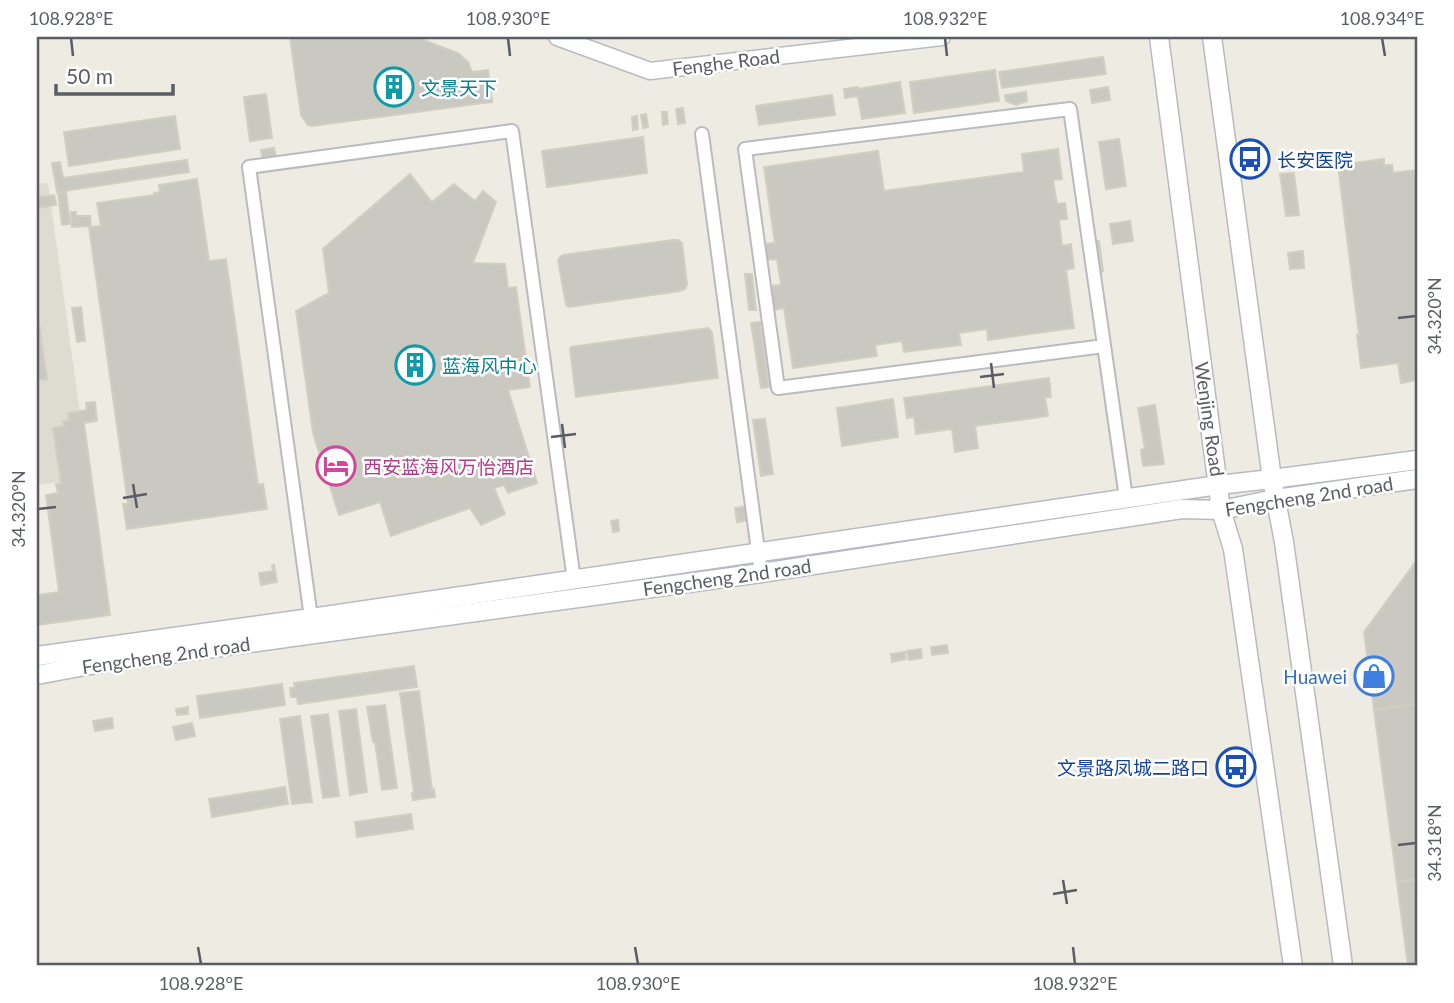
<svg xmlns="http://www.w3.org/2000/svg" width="1454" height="1003" viewBox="0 0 1454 1003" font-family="Lato,'Noto Sans SC',sans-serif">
  <rect width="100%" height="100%" fill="#eeece2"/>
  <polygon fill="#dedcd0" points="48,183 89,478 37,485 37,184"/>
  <g fill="#cac9c1" stroke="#d2cfc0" stroke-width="2">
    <polygon points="290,37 416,37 458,53 468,62 472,72 488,70 492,102 312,126 308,125 301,115"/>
    <polygon points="1103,57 1106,74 1002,88 999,72"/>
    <polygon points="995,70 999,101 914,113 910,82"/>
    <polygon points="900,82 905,113 862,119 858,96 845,98 844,89 858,87 858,89"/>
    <polygon points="1108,87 1110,100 1092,103 1090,90"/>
    <polygon points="1026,92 1027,101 1016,105 1006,101 1005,95"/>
    <polygon points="266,94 272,138 250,141 244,97"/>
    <polygon points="832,95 835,115 759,125 756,106"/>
    <polygon points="683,108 685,123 678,124 676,109"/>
    <polygon points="662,112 667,112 668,124 663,125"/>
    <polygon points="646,114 648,127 643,128 641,115"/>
    <polygon points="175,116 180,149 69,166 64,132"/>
    <polygon points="637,116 638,129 633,130 632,117"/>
    <polygon points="643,137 647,173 547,187 542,151"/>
    <polygon points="1119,139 1126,186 1106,189 1099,142"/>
    <polygon points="274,148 276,157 263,159 261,150"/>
    <polygon points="1058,149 1062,179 1053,180 1057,204 1065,203 1067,219 1059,220 1062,246 1071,244 1074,268 1066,270 1074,328 988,340 987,329 959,333 961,345 904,352 902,341 875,345 877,356 793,368 784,308 774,310 770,286 781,285 777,259 767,260 765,244 775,243 764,167 878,151 884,191 1024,172 1022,154"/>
    <polygon points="1384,159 1384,165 1392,165 1393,173 1417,170 1417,380 1401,383 1398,363 1361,368 1357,335 1359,335 1338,165"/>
    <polygon points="187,160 189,172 57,192 52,163 60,162 63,178"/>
    <polygon points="1294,173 1299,215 1286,216 1280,174"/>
    <polygon points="410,174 432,202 454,184 475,201 483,191 496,202 473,263 505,264 508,288 516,287 530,387 508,390 537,483 508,493 504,485 494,488 505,514 481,525 470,508 391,536 380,502 339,515 313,433 296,311 329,293 323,249"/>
    <polygon points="197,179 209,261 226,259 258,485 263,484 267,509 127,529 123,504 128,504 89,227 101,226 97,203 154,195 154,193 160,192 159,185"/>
    <polygon points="66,192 70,224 62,225 58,193"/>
    <polygon points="54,195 56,205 37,208 37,197"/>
    <polygon points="71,212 76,212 76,216 90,216 91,226 72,227"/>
    <polygon points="1130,221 1133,241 1113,244 1110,224"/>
    <polygon points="673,240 678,240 682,243 687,284 685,289 680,291 569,307 566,305 558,260 560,257 563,255"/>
    <polygon points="1097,241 1099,241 1103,271 1102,272"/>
    <polygon points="1303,251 1304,268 1290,269 1288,253"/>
    <polygon points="745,274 752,274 756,310 749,310"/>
    <polygon points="81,307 85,341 77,342 72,308"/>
    <polygon points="38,316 47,379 46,380 37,378 37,317"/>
    <polygon points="760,322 769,387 761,388 751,323"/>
    <polygon points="708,328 712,332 718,378 576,397 570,349 571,347"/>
    <polygon points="1049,378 1051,397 1045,397 1048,416 975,426 978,448 955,452 952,429 916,434 914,417 907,418 904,398"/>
    <polygon points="893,399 898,437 842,446 837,408"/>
    <polygon points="95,402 97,421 84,423 110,615 37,625 37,595 59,592 46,495 58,493 56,484 61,483 53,428 64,426 63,421 69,421 68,413 87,410 86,403"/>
    <polygon points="1155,405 1164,464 1143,466 1141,450 1145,449 1138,408"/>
    <polygon points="765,419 773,474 761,476 753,420"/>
    <polygon points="749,506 751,520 737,522 735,508"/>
    <polygon points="618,520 619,531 613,532 611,521"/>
    <polygon points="1417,560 1417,704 1374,710 1364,632"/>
    <polygon points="274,565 277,582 261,585 259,573 273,571 272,566"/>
    <polygon points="947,645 948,653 932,655 931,647"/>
    <polygon points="921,649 922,658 909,660 907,651"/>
    <polygon points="905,652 906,659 892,662 891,654"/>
    <polygon points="414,666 417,687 298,704 297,697 291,697 290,688 295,688 294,683"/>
    <polygon points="282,684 285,705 200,718 197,696"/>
    <polygon points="419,691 432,790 434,789 435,797 413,800 412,793 414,793 400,693"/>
    <polygon points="1417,704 1417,880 1397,882 1374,710"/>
    <polygon points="385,705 397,788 382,790 375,742 373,742 367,707"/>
    <polygon points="188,707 188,714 177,715 176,709"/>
    <polygon points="356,709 367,792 350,795 339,711"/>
    <polygon points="328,714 339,796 323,798 311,716"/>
    <polygon points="300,716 312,802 292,804 280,719"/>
    <polygon points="112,718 113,728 95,731 93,721"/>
    <polygon points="192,723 195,736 176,740 173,727"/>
    <polygon points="285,787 288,804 212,817 209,799"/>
    <polygon points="411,814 413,829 357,837 355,822"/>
    <polygon points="1417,880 1417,966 1408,966 1397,882"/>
  </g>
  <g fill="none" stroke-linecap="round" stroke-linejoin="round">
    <g stroke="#babbc1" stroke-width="16">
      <g id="minor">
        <polyline points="702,134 761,573"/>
        <polyline points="1104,346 778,388 745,149 1070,109 1126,498"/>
        <polyline points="311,618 249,167 512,131 574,580"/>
      </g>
    </g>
    <g stroke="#babbc1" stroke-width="19">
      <polyline id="tertiary" points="557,37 650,71 942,37"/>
    </g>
    <g stroke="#b8bac1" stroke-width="21">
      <g id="secondary">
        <polyline points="1159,37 1221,510 1233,549 1293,966"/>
        <polyline points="1212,37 1272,479 1284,542 1343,966"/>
        <polyline points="37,656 311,618 1218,485 1272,479 1417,460"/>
        <polyline points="37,675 90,665 761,573 1182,509 1221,510 1276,499 1417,479"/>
      </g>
    </g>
    <use href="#minor" stroke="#fff" stroke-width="12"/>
    <use href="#tertiary" stroke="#fff" stroke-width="16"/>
    <use href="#secondary" stroke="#fff" stroke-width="18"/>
  </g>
  <path fill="none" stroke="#5a5d63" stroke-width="2.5" d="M71,38L73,56M508,38L510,56M945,38L947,56M1382,38L1385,56M1398,318L1416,316M991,363L994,388M980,377L1004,374M562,424L565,448M551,437L576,434M133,484L137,508M123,498L147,494M38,509L56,507M1398,845L1416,843M1063,880L1067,904M1053,894L1077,890M198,947L201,964M635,947L638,964M1073,947L1075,964"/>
  <defs>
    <g id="building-ring" transform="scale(2.0125)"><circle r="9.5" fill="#fff" stroke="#0f9aa8" stroke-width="1.5"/><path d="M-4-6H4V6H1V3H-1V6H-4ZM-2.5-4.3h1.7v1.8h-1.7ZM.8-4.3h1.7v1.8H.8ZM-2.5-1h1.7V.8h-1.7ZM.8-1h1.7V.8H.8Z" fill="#0f9aa8"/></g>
    <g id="bus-ring" transform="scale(2.0125)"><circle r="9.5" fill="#fff" stroke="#1a4fb4" stroke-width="1.5"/><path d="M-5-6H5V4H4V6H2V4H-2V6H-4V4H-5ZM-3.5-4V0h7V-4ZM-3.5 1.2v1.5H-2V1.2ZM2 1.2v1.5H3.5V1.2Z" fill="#1a4fb4"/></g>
    <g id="hotel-ring" transform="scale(2.0125)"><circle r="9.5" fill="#fff" stroke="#d1479c" stroke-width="1.5"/><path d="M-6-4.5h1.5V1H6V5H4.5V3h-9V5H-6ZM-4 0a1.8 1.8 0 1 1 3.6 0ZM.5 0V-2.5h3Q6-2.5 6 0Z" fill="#d1479c"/></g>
    <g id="shop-ring" transform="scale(2.0125)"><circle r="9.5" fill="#fff" stroke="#3f7fe0" stroke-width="1.5"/><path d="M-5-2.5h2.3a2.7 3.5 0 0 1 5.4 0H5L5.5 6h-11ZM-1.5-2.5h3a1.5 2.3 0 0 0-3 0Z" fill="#3f7fe0"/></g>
  </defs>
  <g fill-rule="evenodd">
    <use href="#building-ring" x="394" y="87"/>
    <use href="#bus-ring" x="1250" y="159"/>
    <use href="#building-ring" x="415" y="365"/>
    <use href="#hotel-ring" x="336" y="466"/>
    <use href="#shop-ring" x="1374" y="676"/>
    <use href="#bus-ring" x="1236" y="767"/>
  </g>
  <g text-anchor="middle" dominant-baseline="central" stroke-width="5" stroke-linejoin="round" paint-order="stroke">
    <g font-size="19" fill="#5a5d63" stroke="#fff">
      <text transform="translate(726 62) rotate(-7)">Fenghe Road</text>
      <text transform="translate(1210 419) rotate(82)">Wenjing Road</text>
      <text transform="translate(1309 496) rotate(-9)">Fengcheng 2nd road</text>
      <text transform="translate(727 577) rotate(-8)">Fengcheng 2nd road</text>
      <text transform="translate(166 655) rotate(-8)">Fengcheng 2nd road</text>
    </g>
    <g font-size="19" fill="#0d838f" stroke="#fff" text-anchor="start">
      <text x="421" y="87">文景天下</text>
      <text x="442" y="365">蓝海风中心</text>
    </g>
    <g font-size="19" fill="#164399" stroke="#fff" text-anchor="start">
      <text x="1277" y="159">长安医院</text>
      <text x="1209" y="767" text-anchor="end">文景路凤城二路口</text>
    </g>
    <g font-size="19" fill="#b23c85" stroke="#fff" text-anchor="start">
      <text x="363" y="466">西安蓝海风万怡酒店</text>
    </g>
    <g font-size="19" fill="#366cbe" stroke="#fff" text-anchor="end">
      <text x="1347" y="676">Huawei</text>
    </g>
  </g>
  <rect width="1454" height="1003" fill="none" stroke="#ffffff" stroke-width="77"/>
  <path d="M56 84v10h117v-10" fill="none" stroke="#5a5d63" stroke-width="3.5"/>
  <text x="66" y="84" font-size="21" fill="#5a5d63" stroke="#ffffff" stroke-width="5" paint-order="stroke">50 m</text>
  <rect x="38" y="38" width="1378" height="926" fill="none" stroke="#5a5d63" stroke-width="2.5"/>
  <g font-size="18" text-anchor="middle" fill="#5a5d63">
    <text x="71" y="25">108.928°E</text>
    <text x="508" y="25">108.930°E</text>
    <text x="945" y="25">108.932°E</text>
    <text x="1382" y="25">108.934°E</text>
    <text transform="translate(1435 316) rotate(-90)" y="6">34.320°N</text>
    <text transform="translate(19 509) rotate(-90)" y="6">34.320°N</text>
    <text transform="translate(1435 843) rotate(-90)" y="6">34.318°N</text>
    <text x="201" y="990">108.928°E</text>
    <text x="638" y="990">108.930°E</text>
    <text x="1075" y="990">108.932°E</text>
  </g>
</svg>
